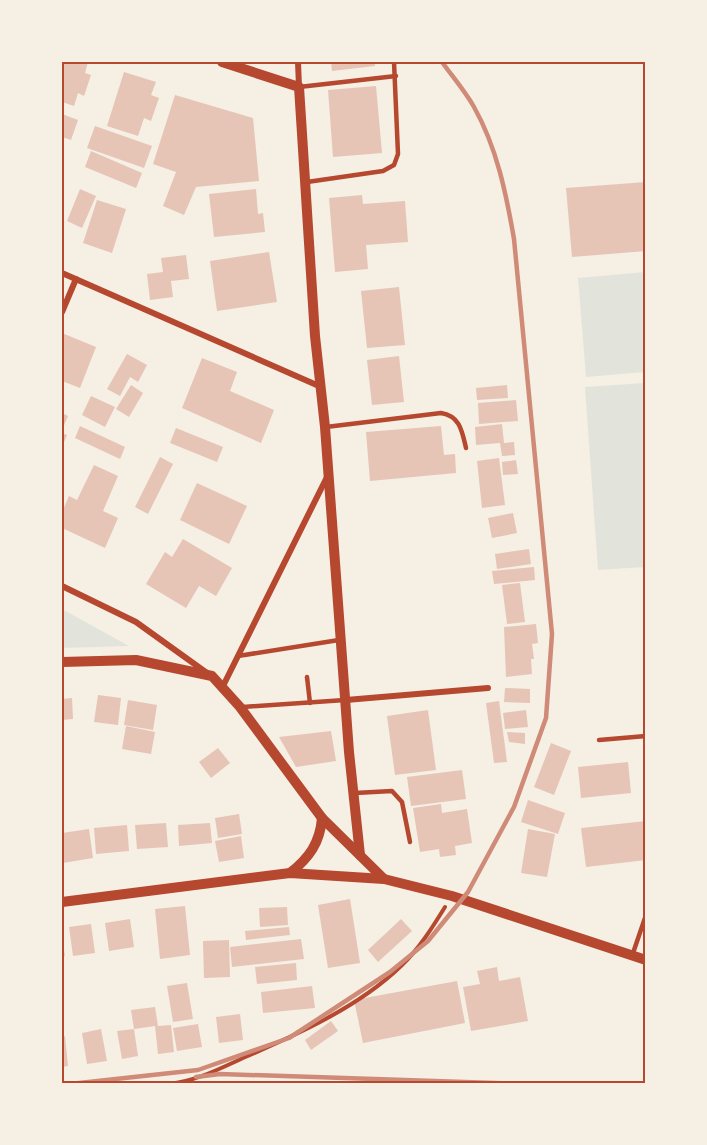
<svg xmlns="http://www.w3.org/2000/svg" width="707" height="1145" viewBox="0 0 707 1145" font-family="'Open Sans',sans-serif">
  <rect width="100%" height="100%" fill="#f6efe4"/>
  <g fill="#e2e4dc">
    <polygon points="645,272 645,372 586,377 578,278"/>
    <polygon points="645,383 645,567 598,570 585,387"/>
    <polygon points="62,609 129,646 62,648"/>
  </g>
  <g fill="#e6c5b7">
    <polygon points="62,62 88,62 85,73 91,75 84,96 78,93 74,106 62,102"/>
    <polygon points="331,62 375,62 375,66 332,71"/>
    <polygon points="124,72 156,82 151,95 159,98 151,121 144,118 138,136 107,126"/>
    <polygon points="376,86 382,153 333,157 328,90"/>
    <polygon points="175,95 253,118 259,181 196,187 184,215 163,206 176,172 153,164"/>
    <polygon points="62,114 78,120 71,140 62,137"/>
    <polygon points="95,126 152,146 144,168 87,148"/>
    <polygon points="91,151 142,173 136,188 85,167"/>
    <polygon points="646,182 646,251 572,257 566,188"/>
    <polygon points="80,189 96,196 82,228 67,221"/>
    <polygon points="256,189 258,214 263,213 265,232 214,237 209,194"/>
    <polygon points="362,195 363,204 405,201 408,242 366,245 368,269 335,272 329,198"/>
    <polygon points="97,200 126,209 112,253 83,243"/>
    <polygon points="269,252 277,302 217,311 210,261"/>
    <polygon points="186,255 189,279 171,281 173,297 150,300 147,274 163,272 161,258"/>
    <polygon points="399,287 405,345 367,348 361,291"/>
    <polygon points="62,333 96,347 80,388 62,381"/>
    <polygon points="127,354 147,365 138,382 130,377 120,396 107,389"/>
    <polygon points="399,356 404,402 372,405 367,360"/>
    <polygon points="202,358 237,372 230,391 274,410 261,443 182,408"/>
    <polygon points="131,385 143,393 129,417 116,409"/>
    <polygon points="507,385 508,398 477,400 476,388"/>
    <polygon points="91,396 115,407 105,427 82,415"/>
    <polygon points="516,400 518,421 479,424 478,403"/>
    <polygon points="62,413 68,416 62,430"/>
    <polygon points="502,424 504,443 514,442 515,455 502,456 500,443 476,445 475,427"/>
    <polygon points="80,426 125,447 120,459 75,438"/>
    <polygon points="441,426 444,455 455,454 456,473 370,481 366,432"/>
    <polygon points="176,428 223,447 217,462 170,443"/>
    <polygon points="62,433 67,435 62,447"/>
    <polygon points="160,457 173,464 148,514 135,507"/>
    <polygon points="499,458 505,505 482,508 477,461"/>
    <polygon points="516,460 518,474 503,475 502,462"/>
    <polygon points="94,465 118,476 103,511 118,518 105,548 62,528 62,512 69,496 77,500"/>
    <polygon points="197,483 247,506 229,544 180,520"/>
    <polygon points="513,513 517,533 492,538 488,518"/>
    <polygon points="183,539 232,568 216,596 199,586 186,608 146,584 165,552 172,557"/>
    <polygon points="529,549 531,564 497,569 495,554"/>
    <polygon points="534,567 535,580 494,584 492,571"/>
    <polygon points="520,583 525,622 507,624 502,585"/>
    <polygon points="536,624 538,643 532,644 534,659 531,659 532,674 506,677 504,627"/>
    <polygon points="505,688 530,689 530,703 504,702"/>
    <polygon points="98,695 121,698 118,725 94,722"/>
    <polygon points="72,698 73,719 62,720 62,699"/>
    <polygon points="128,700 157,705 153,730 124,725"/>
    <polygon points="499,701 507,762 494,763 486,703"/>
    <polygon points="428,710 436,770 395,775 387,716"/>
    <polygon points="526,710 528,727 505,729 503,713"/>
    <polygon points="126,726 155,732 151,754 122,749"/>
    <polygon points="331,731 336,761 296,767 279,737"/>
    <polygon points="507,732 525,733 525,744 509,742"/>
    <polygon points="551,743 571,751 554,795 534,787"/>
    <polygon points="218,748 230,763 211,778 199,762"/>
    <polygon points="628,762 631,793 581,798 578,767"/>
    <polygon points="462,770 466,799 411,806 407,777"/>
    <polygon points="528,800 565,813 558,834 521,822"/>
    <polygon points="441,804 442,813 467,809 472,843 455,846 456,855 440,857 439,849 420,852 413,808"/>
    <polygon points="239,814 242,834 218,838 215,818"/>
    <polygon points="646,821 646,860 586,867 581,828"/>
    <polygon points="166,823 168,847 137,849 135,825"/>
    <polygon points="210,823 212,843 179,846 178,825"/>
    <polygon points="127,825 129,851 96,854 94,828"/>
    <polygon points="89,829 93,858 63,863 62,833"/>
    <polygon points="528,829 555,834 547,877 521,873"/>
    <polygon points="241,836 244,858 219,862 215,841"/>
    <polygon points="350,899 360,963 328,968 318,905"/>
    <polygon points="185,906 190,955 160,959 155,909"/>
    <polygon points="287,907 288,925 260,927 259,908"/>
    <polygon points="130,919 134,947 109,951 105,923"/>
    <polygon points="401,919 412,931 378,962 368,950"/>
    <polygon points="91,924 95,953 73,956 69,927"/>
    <polygon points="289,927 290,935 246,940 245,931"/>
    <polygon points="62,939 65,956 62,957"/>
    <polygon points="301,939 304,959 232,967 230,947"/>
    <polygon points="229,940 230,977 204,978 203,941"/>
    <polygon points="296,963 297,980 257,984 255,967"/>
    <polygon points="497,967 499,981 520,977 528,1021 471,1031 463,987 480,984 477,971"/>
    <polygon points="457,981 465,1023 363,1043 354,1000"/>
    <polygon points="187,983 193,1019 173,1022 167,986"/>
    <polygon points="312,986 315,1008 263,1013 261,992"/>
    <polygon points="155,1007 158,1026 171,1025 174,1052 158,1054 155,1026 134,1029 131,1010"/>
    <polygon points="240,1014 243,1040 219,1043 216,1017"/>
    <polygon points="331,1021 338,1031 311,1050 305,1040"/>
    <polygon points="198,1024 202,1047 177,1051 173,1028"/>
    <polygon points="101,1029 107,1061 87,1064 82,1033"/>
    <polygon points="134,1029 138,1056 122,1059 117,1031"/>
    <polygon points="65,1036 68,1066 62,1067 62,1037"/>
  </g>
  <g fill="none" stroke-linecap="round" stroke-linejoin="round">
    <path stroke="#b5482f" stroke-width="4" d="M169,1084C196,1081 219,1069 243,1058C296,1035 359,1007 401,966C419,949 432,928 445,907"/>
    <g stroke="#b5482f" stroke-width="4.5">
      <polyline points="299,87 396,76"/>
      <polyline points="307,182 383,171 394,165 398,154 394,62"/>
      <path d="M326,427L441,413C460,416 462,431 466,448"/>
      <polyline points="238,656 339,640"/>
      <polyline points="307,677 310,703"/>
      <polyline points="243,707 345,700"/>
      <polyline points="599,740 646,736"/>
      <polyline points="355,793 392,791 402,802 410,842"/>
      <polyline points="632,956 646,915"/>
    </g>
    <g stroke="#b5482f" stroke-width="6">
      <polyline points="298,62 299,87"/>
      <polyline points="62,273 319,386"/>
      <polyline points="62,312 76,279"/>
      <polyline points="62,586 136,622 207,673"/>
      <polyline points="223,686 327,477"/>
      <polyline points="346,700 488,688"/>
    </g>
    <g stroke="#b5482f" stroke-width="10">
      <polyline points="222,62 299,87 315,336 325,427 349,752 360,855"/>
      <polyline points="62,662 136,660 212,676 240,707 322,818 384,879"/>
      <path d="M290,873C309,858 320,843 322,818"/>
      <polyline points="62,902 290,873 384,879 452,896 646,960"/>
    </g>
    <g stroke="#cf8b77" stroke-width="4.5">
      <polyline points="196,1077 220,1074 527,1084"/>
      <path d="M70,1084L198,1070L289,1038L390,972L428,941L468,892L514,807L546,718L552,634L514,239C506,193 497,148 474,107C465,91 452,76 442,62"/>
    </g>
  </g>
  <rect width="707" height="1145" fill="none" stroke="#f6efe4" stroke-width="126"/>
  <rect x="63" y="63" width="581" height="1019" fill="none" stroke="#b5482f" stroke-width="2"/>
</svg>
